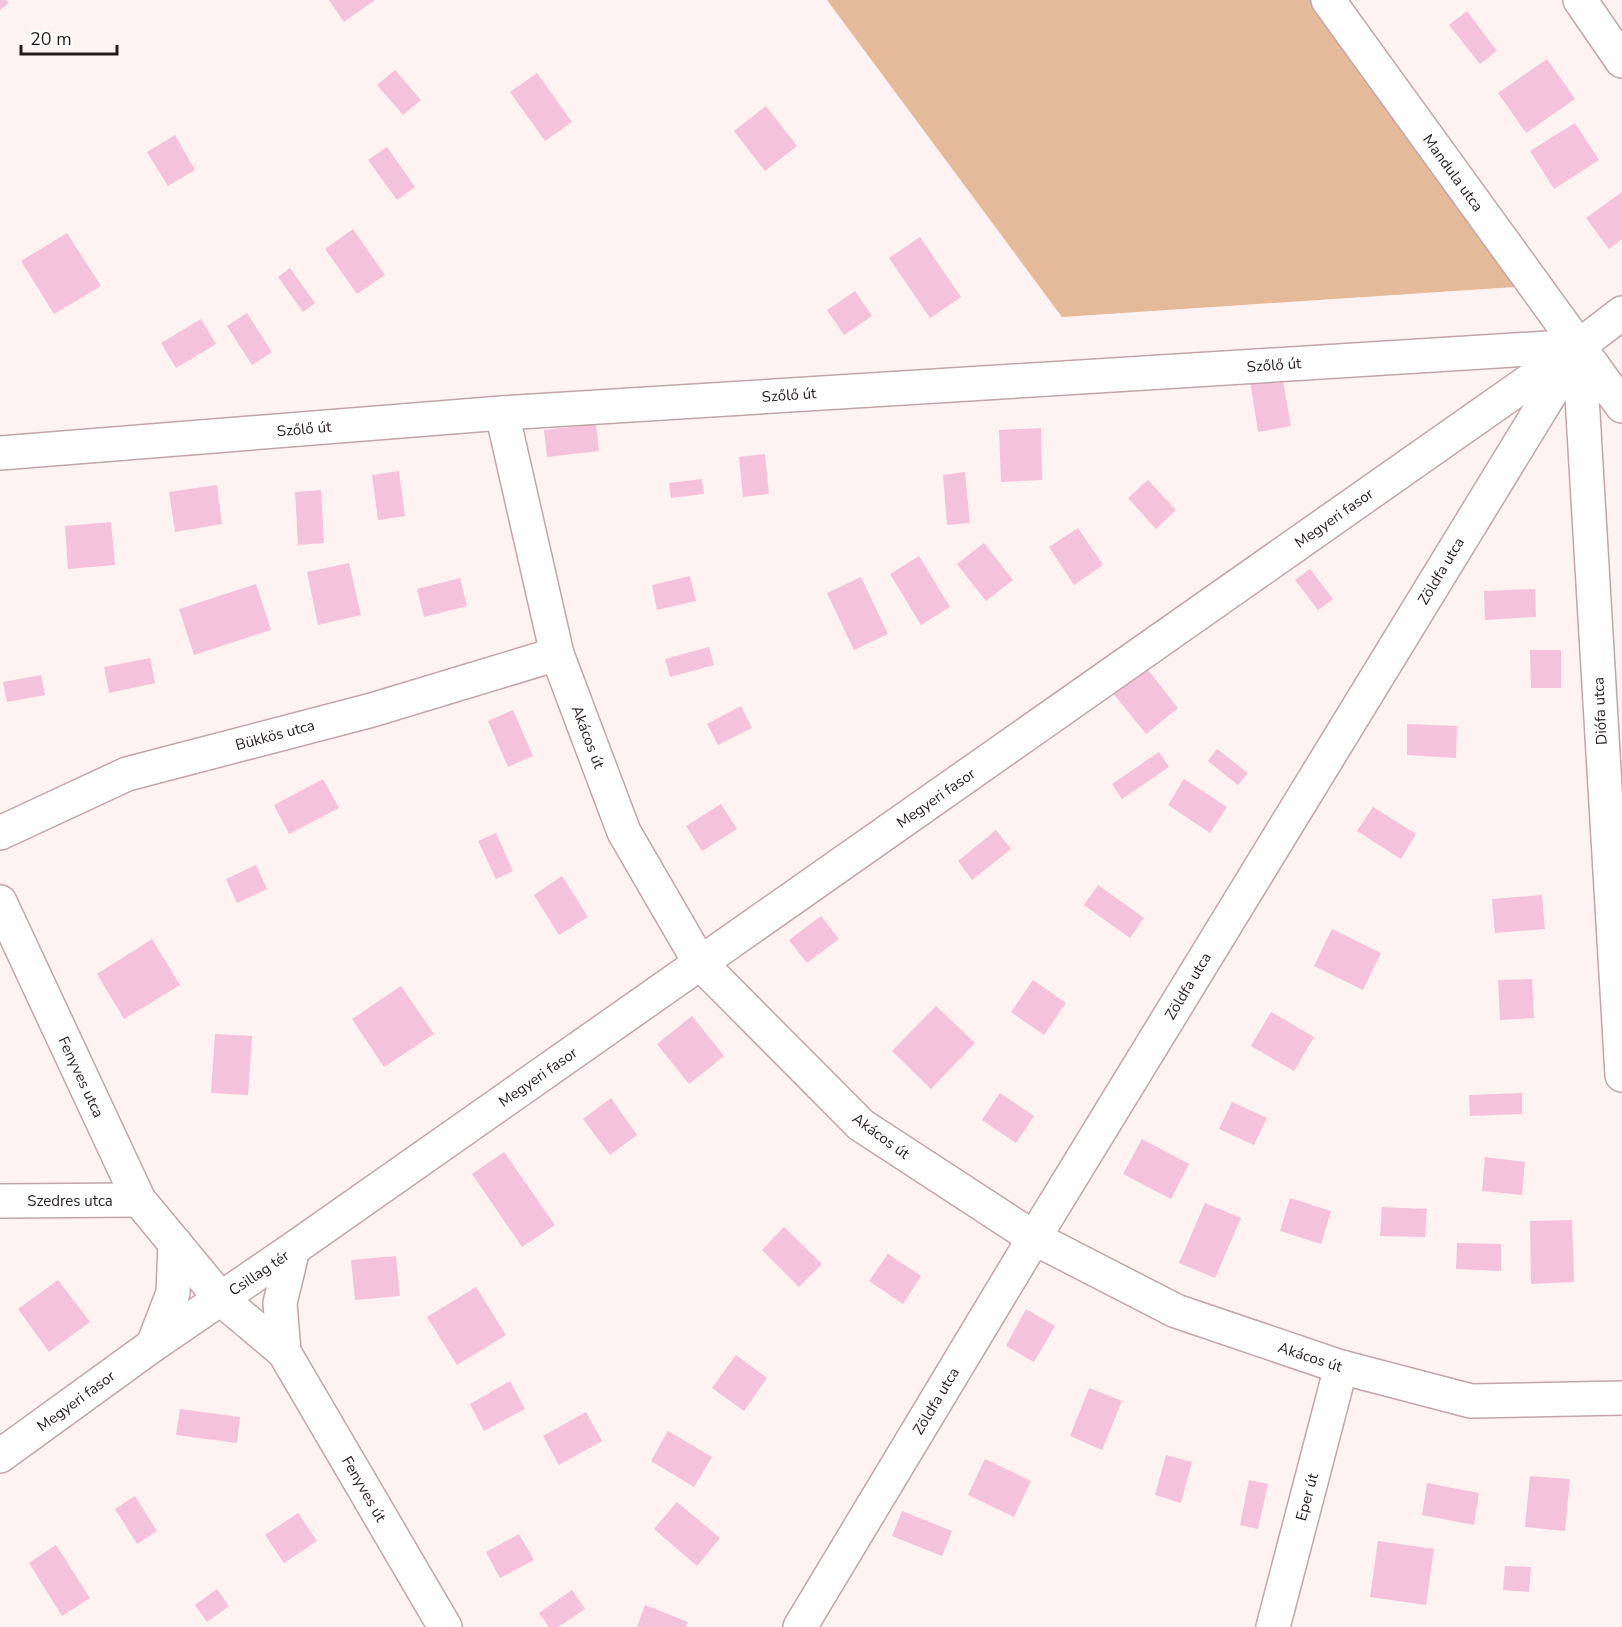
<svg xmlns="http://www.w3.org/2000/svg" width="1622" height="1627" viewBox="0 0 1622 1627" font-family="'Nunito Sans',sans-serif">
  <rect width="100%" height="100%" fill="#fff2f3"/>
  <polygon fill="#e4ba9a" points="827,0 1328,0 1546,285 1062,317"/>
  <g fill="#f4c3db">
    <polygon points="0,0 6,0 9,3 0,10"/>
    <polygon points="329,0 375,0 344,22"/>
    <polygon points="1467,11 1497,51 1480,64 1449,25"/>
    <polygon points="1547,59 1575,99 1526,133 1498,93"/>
    <polygon points="395,70 421,100 403,115 377,85"/>
    <polygon points="537,73 572,122 545,141 510,92"/>
    <polygon points="766,106 797,146 765,171 734,131"/>
    <polygon points="1575,123 1599,160 1554,189 1530,151"/>
    <polygon points="175,135 195,170 168,186 147,152"/>
    <polygon points="387,147 415,187 397,200 368,160"/>
    <polygon points="1622,192 1622,239 1609,249 1586,218"/>
    <polygon points="353,229 385,275 357,294 325,249"/>
    <polygon points="67,233 101,286 54,314 21,261"/>
    <polygon points="920,237 961,297 930,318 889,258"/>
    <polygon points="290,268 315,303 303,312 278,277"/>
    <polygon points="855,291 872,316 844,335 827,310"/>
    <polygon points="247,313 272,352 252,365 227,326"/>
    <polygon points="201,319 216,344 176,368 161,343"/>
    <polygon points="1282,375 1291,426 1258,432 1250,380"/>
    <polygon points="596,424 599,451 547,457 544,430"/>
    <polygon points="1041,428 1042,480 1001,482 999,430"/>
    <polygon points="765,454 769,494 743,497 739,457"/>
    <polygon points="399,471 405,516 378,520 372,475"/>
    <polygon points="965,472 970,523 947,525 943,475"/>
    <polygon points="702,479 704,494 671,498 669,483"/>
    <polygon points="1148,480 1176,510 1156,529 1128,498"/>
    <polygon points="217,485 222,524 175,532 169,492"/>
    <polygon points="321,490 324,543 298,545 295,492"/>
    <polygon points="111,522 115,565 68,569 65,526"/>
    <polygon points="1078,528 1103,565 1074,585 1049,547"/>
    <polygon points="984,543 1013,580 986,601 957,564"/>
    <polygon points="919,556 950,607 921,625 890,574"/>
    <polygon points="349,563 361,615 318,625 307,572"/>
    <polygon points="1310,569 1333,599 1318,610 1295,580"/>
    <polygon points="690,576 696,601 657,610 652,585"/>
    <polygon points="861,577 888,634 854,650 827,593"/>
    <polygon points="460,578 467,606 424,617 417,589"/>
    <polygon points="256,584 271,630 194,655 179,609"/>
    <polygon points="1535,589 1536,617 1485,620 1484,591"/>
    <polygon points="709,647 714,665 670,677 665,659"/>
    <polygon points="1530,650 1561,650 1561,688 1531,688"/>
    <polygon points="150,658 155,683 109,693 104,667"/>
    <polygon points="1144,665 1178,708 1146,734 1112,692"/>
    <polygon points="41,675 45,695 7,702 3,682"/>
    <polygon points="741,706 752,728 718,745 707,724"/>
    <polygon points="513,710 533,756 508,767 488,721"/>
    <polygon points="1407,724 1457,726 1456,758 1407,755"/>
    <polygon points="1217,749 1248,773 1238,785 1208,761"/>
    <polygon points="1159,752 1169,767 1122,799 1112,784"/>
    <polygon points="323,779 339,808 289,834 274,805"/>
    <polygon points="1184,779 1227,807 1210,833 1168,805"/>
    <polygon points="721,804 737,829 702,851 686,826"/>
    <polygon points="1373,807 1416,834 1401,859 1357,831"/>
    <polygon points="996,830 1011,849 972,880 958,861"/>
    <polygon points="496,833 513,871 496,879 478,841"/>
    <polygon points="256,865 267,889 237,903 226,879"/>
    <polygon points="562,876 588,917 559,935 534,895"/>
    <polygon points="1098,885 1144,918 1130,938 1084,905"/>
    <polygon points="1542,895 1545,929 1495,933 1492,899"/>
    <polygon points="821,916 839,939 807,963 789,940"/>
    <polygon points="1332,929 1381,953 1363,990 1314,966"/>
    <polygon points="152,939 180,985 124,1019 97,974"/>
    <polygon points="1532,979 1534,1018 1500,1020 1498,980"/>
    <polygon points="1033,980 1066,1003 1044,1035 1011,1012"/>
    <polygon points="401,986 434,1034 384,1067 352,1019"/>
    <polygon points="936,1006 975,1043 931,1089 892,1051"/>
    <polygon points="1271,1012 1314,1037 1294,1071 1251,1046"/>
    <polygon points="692,1016 724,1056 689,1084 657,1044"/>
    <polygon points="215,1034 252,1036 248,1095 211,1093"/>
    <polygon points="1000,1093 1034,1116 1016,1143 982,1120"/>
    <polygon points="1522,1093 1522,1114 1470,1116 1469,1095"/>
    <polygon points="611,1098 637,1135 610,1155 583,1119"/>
    <polygon points="1232,1102 1267,1118 1254,1145 1219,1129"/>
    <polygon points="1142,1139 1189,1164 1171,1199 1123,1174"/>
    <polygon points="504,1152 555,1225 522,1247 472,1174"/>
    <polygon points="1485,1157 1525,1162 1522,1195 1482,1191"/>
    <polygon points="1290,1198 1331,1211 1321,1244 1280,1231"/>
    <polygon points="1205,1203 1241,1218 1215,1278 1179,1263"/>
    <polygon points="1382,1207 1427,1209 1425,1237 1380,1236"/>
    <polygon points="1572,1220 1574,1282 1531,1284 1530,1221"/>
    <polygon points="784,1227 822,1264 799,1287 762,1250"/>
    <polygon points="1457,1243 1501,1244 1501,1271 1456,1269"/>
    <polygon points="888,1254 921,1276 903,1304 869,1281"/>
    <polygon points="396,1256 400,1296 355,1300 351,1260"/>
    <polygon points="58,1280 90,1322 49,1352 18,1309"/>
    <polygon points="476,1287 506,1335 457,1365 427,1317"/>
    <polygon points="1026,1309 1055,1326 1034,1362 1006,1346"/>
    <polygon points="736,1355 767,1378 744,1411 712,1388"/>
    <polygon points="510,1381 525,1409 484,1431 470,1404"/>
    <polygon points="1089,1388 1122,1401 1102,1450 1070,1436"/>
    <polygon points="180,1409 240,1417 237,1443 176,1435"/>
    <polygon points="586,1412 602,1441 559,1465 543,1436"/>
    <polygon points="668,1431 712,1457 694,1487 651,1461"/>
    <polygon points="1166,1455 1192,1462 1181,1503 1155,1495"/>
    <polygon points="985,1459 1031,1481 1014,1517 968,1495"/>
    <polygon points="1530,1476 1570,1479 1565,1531 1525,1527"/>
    <polygon points="1249,1480 1268,1484 1258,1529 1240,1525"/>
    <polygon points="1427,1483 1479,1493 1474,1525 1422,1515"/>
    <polygon points="135,1496 157,1531 137,1544 115,1509"/>
    <polygon points="677,1502 720,1538 697,1566 654,1529"/>
    <polygon points="902,1511 952,1531 942,1556 892,1536"/>
    <polygon points="298,1513 317,1541 284,1563 265,1535"/>
    <polygon points="519,1534 534,1560 500,1578 486,1552"/>
    <polygon points="1378,1541 1434,1549 1426,1605 1370,1597"/>
    <polygon points="56,1545 90,1598 62,1616 29,1563"/>
    <polygon points="1505,1566 1531,1567 1529,1592 1503,1590"/>
    <polygon points="217,1589 229,1606 207,1622 195,1605"/>
    <polygon points="572,1590 585,1609 558,1627 549,1627 539,1613"/>
    <polygon points="645,1605 688,1622 686,1627 637,1627"/>
  </g>
  <g fill="none" stroke-linecap="round" stroke-linejoin="round">
    <g stroke="#c2a5a8" stroke-width="36">
      <g id="minor">
        <polyline points="1328,0 1622,406"/>
        <polyline points="1580,0 1622,61"/>
        <polyline points="1579,346 1622,1075"/>
        <polyline points="502,413 557,654 624,832 700,963 861,1125 1034,1238 1176,1311 1341,1367 1471,1401 1622,1398"/>
        <polyline points="0,453 502,413 1579,346"/>
        <polyline points="0,833 127,774 372,710 557,654"/>
        <polyline points="0,902 139,1200 221,1299 284,1352 445,1627"/>
        <polyline points="0,1201 139,1200"/>
        <polyline points="153,1345 173,1293 175,1243"/>
        <polyline points="284,1352 280,1303 293,1249"/>
        <polyline points="0,1456 153,1345 293,1249 1579,346 1622,313"/>
        <polyline points="800,1627 1034,1238 1572,358"/>
        <polyline points="1273,1627 1341,1367"/>
      </g>
    </g>
    <use href="#minor" stroke="#fff" stroke-width="33"/>
  </g>
  <g text-anchor="middle" dominant-baseline="central" stroke-width="6" stroke-linejoin="round" paint-order="stroke">
    <g font-size="15" fill="#261b1c" stroke="#fff">
      <text transform="translate(1453 173) rotate(54)">Mandula utca</text>
      <text transform="translate(1274 365) rotate(-4)">Szőlő út</text>
      <text transform="translate(789 395) rotate(-4)">Szőlő út</text>
      <text transform="translate(304 429) rotate(-5)">Szőlő út</text>
      <text transform="translate(1334 518) rotate(-35)">Megyeri fasor</text>
      <text transform="translate(1441 571) rotate(-59)">Zöldfa utca</text>
      <text transform="translate(1600 711) rotate(-93)">Diófa utca</text>
      <text transform="translate(275 735) rotate(-15)">Bükkös utca</text>
      <text transform="translate(588 737) rotate(69)">Akácos út</text>
      <text transform="translate(936 798) rotate(-35)">Megyeri fasor</text>
      <text transform="translate(1188 986) rotate(-59)">Zöldfa utca</text>
      <text transform="translate(81 1077) rotate(65)">Fenyves utca</text>
      <text transform="translate(538 1077) rotate(-35)">Megyeri fasor</text>
      <text transform="translate(881 1136) rotate(36)">Akácos út</text>
      <text x="70" y="1201">Szedres utca</text>
      <text transform="translate(259 1273) rotate(-34)">Csillag tér</text>
      <text transform="translate(1310 1357) rotate(18)">Akácos út</text>
      <text transform="translate(76 1401) rotate(-36)">Megyeri fasor</text>
      <text transform="translate(936 1401) rotate(-59)">Zöldfa utca</text>
      <text transform="translate(364 1489) rotate(60)">Fenyves út</text>
      <text transform="translate(1307 1497) rotate(-75)">Eper út</text>
    </g>
  </g>
  <path d="M21 45v9h96v-9" fill="none" stroke="#261b1c" stroke-width="3"/>
  <text x="30" y="45" font-size="18" fill="#261b1c" stroke="#ffffff" stroke-width="4.5" paint-order="stroke">20 m</text>
</svg>
